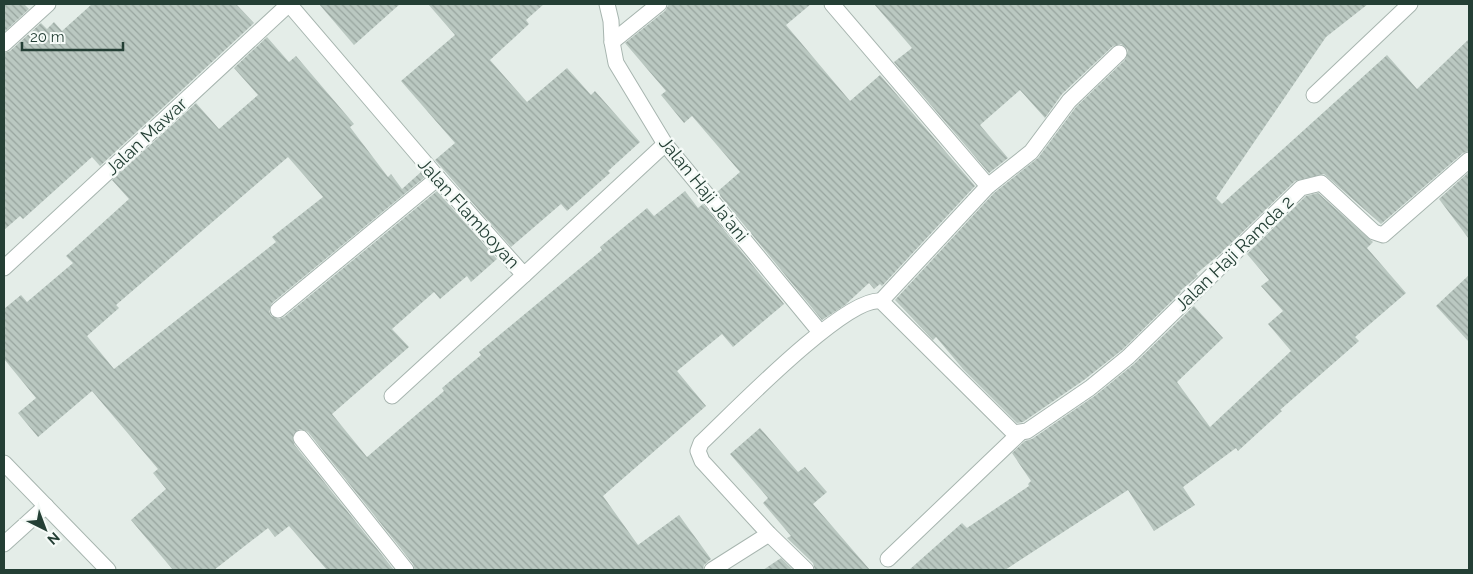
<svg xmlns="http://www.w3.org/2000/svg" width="1473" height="574" viewBox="0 0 1473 574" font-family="Raleway,sans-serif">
  <defs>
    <pattern id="building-back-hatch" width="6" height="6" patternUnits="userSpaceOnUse" patternTransform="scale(1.25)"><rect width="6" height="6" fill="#bac8c1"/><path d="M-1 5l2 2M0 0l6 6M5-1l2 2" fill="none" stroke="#97a49e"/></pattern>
  </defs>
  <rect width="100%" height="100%" fill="#e4ede8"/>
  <g fill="url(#building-back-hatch)" fill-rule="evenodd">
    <polygon points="4,4 24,4 29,9 4,32"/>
    <polygon points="92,4 236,4 254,23 100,166 92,157 23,219 20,216 4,230 4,53 10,51 41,23 47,29 54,22 62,31"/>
    <polygon points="319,4 400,4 354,45"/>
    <polygon points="428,4 544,4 526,20 529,24 490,60 527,102 567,68 591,95 595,91 640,142 608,171 610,173 567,211 561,204 511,247 435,160 455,143 401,81 455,35"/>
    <polygon points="669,4 811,4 786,25 850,101 880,75 975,186 882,286 880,284 874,289 869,283 845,305 822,320 717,192 740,172 692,116 684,123 661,95 666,91 625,43 665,11"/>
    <polygon points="874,4 1368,4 1326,37 1216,198 1222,204 1387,55 1417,89 1469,39 1469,151 1463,153 1381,224 1324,174 1295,181 1220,254 1196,274 1198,276 1180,291 1181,292 1122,350 1084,380 1023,422 1017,423 963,369 936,337 933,340 895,300 994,193 1038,158 1076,107 1125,60 1128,50 1121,44 1113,46 1062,94 1045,118 1020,90 980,125 1008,158 989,173 894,62 912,48"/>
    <path d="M267,37L289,62L296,56L354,124L350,127L388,177L391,174L402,189L421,172L425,177L272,303L269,311L271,316L279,319L284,317L437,191L497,259L471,282L467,276L440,299L434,292L392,329L409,347L332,414L367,457L444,391L442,388L481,355L479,352L602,250L600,247L647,208L654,216L685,191L698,208L703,204L784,304L733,347L722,334L677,371L706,406L603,496L638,545L679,515L711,559L704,565L703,570H415L413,564L308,432L300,429L293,434L294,444L394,570H327L289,526L275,537L268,528L214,570H173L131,520L166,489L153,473L158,469L92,391L38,437L18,413L36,398L4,359V309L21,295L27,302L73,263L66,256L129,199L112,180L196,103L219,129L258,95L234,68ZM288,157L323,197L272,237L276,242L114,369L87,336L119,308L116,305Z"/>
    <polygon points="1469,172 1469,239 1439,199"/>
    <polygon points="1318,193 1373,242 1367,248 1406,293 1355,337 1359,341 1280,410 1282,411 1238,451 1236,448 1183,487 1195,505 1154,531 1128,490 1005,570 909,570 962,523 967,528 1029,486 1028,484 1031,481 1012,453 1025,441 1032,439 1096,395 1134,364 1194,306 1223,338 1177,382 1210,427 1291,351 1268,324 1283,311 1261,286 1269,280 1247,254 1306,196"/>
    <polygon points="1469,275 1469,342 1436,306"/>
    <polygon points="760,428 798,472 805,467 827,492 813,504 870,570 815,570 813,563 787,538 791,536 763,503 768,498 730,454"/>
    <polygon points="781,558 793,570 763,570"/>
  </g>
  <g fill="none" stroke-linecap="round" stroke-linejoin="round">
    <g stroke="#a7b5af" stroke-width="17">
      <g id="minor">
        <polyline points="289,4 438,178 524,275 665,144"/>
        <polyline points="607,4 611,21 612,42 616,63 665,144 820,332"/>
        <polyline points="832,4 988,186"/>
        <polyline points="612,42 659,4"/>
        <polyline points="4,44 48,4"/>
        <polyline points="1314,95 1410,4"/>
        <polyline points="4,268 289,4"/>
        <polyline points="881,301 988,186 1031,152 1069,101 1119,53"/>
        <polyline points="278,310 438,178"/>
        <polyline points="392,396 524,275"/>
        <polyline points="301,438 406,570"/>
        <polyline points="4,463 108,570"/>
        <polyline points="4,544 46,506"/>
        <polyline points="888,559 1020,433"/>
        <polyline points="712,570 769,534"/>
        <path d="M806,570L769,534L702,461L698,451L701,443C731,415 845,296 881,301L1014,433L1027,431L1090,388L1128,357L1301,188L1321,183L1374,232L1383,235L1469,160"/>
      </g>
    </g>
    <use href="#minor" stroke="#fff" stroke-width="15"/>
  </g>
  <g text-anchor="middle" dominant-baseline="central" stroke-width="5" stroke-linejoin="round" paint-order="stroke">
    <g font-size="18" fill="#243f35" stroke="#f5faf7">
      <text transform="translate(146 136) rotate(-43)">Jalan Mawar</text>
      <text transform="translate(704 189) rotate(51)">Jalan Haji Ja'ani</text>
      <text transform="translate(469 213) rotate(48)">Jalan Flamboyan</text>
      <text transform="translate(1234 253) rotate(-44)">Jalan Haji Ramda 2</text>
    </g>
  </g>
  <rect width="1473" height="574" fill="none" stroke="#243f35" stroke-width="10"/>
  <g transform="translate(45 529) rotate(138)" stroke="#f5faf7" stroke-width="4" paint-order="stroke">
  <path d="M0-4L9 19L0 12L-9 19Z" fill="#243f35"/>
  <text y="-8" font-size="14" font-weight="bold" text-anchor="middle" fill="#243f35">N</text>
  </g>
  <path d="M22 42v8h101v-8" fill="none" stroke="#243f35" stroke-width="2.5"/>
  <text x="30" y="42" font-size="15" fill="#243f35" stroke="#f5faf7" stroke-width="4" paint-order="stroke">20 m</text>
</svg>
